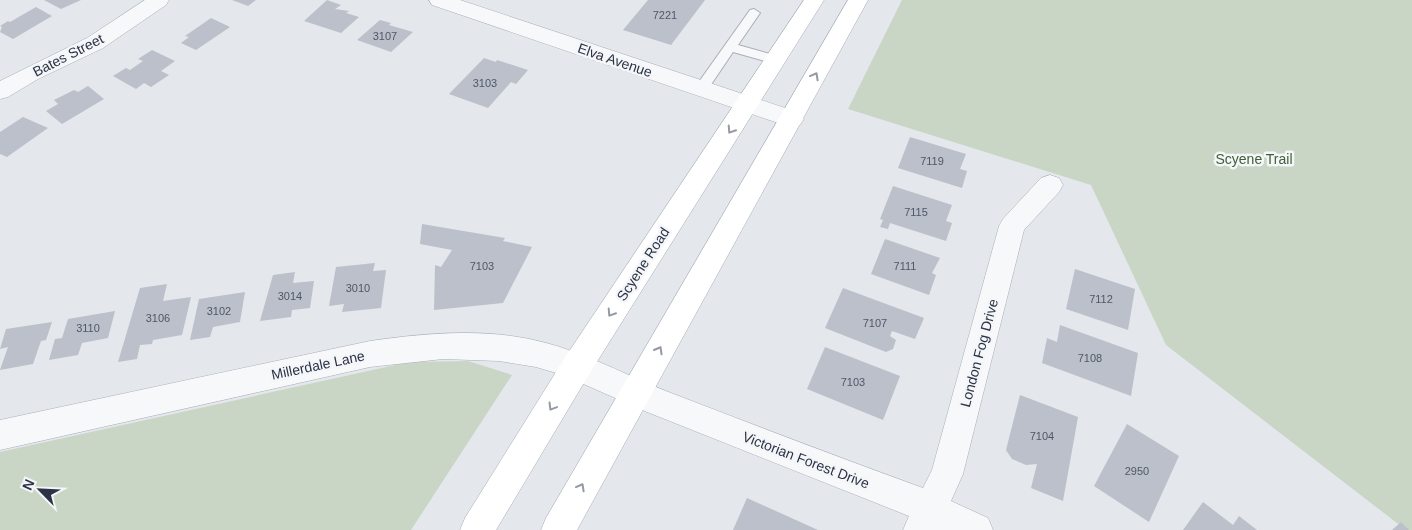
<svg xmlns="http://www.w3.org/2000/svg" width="1412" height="530" viewBox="0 0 1412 530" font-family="Arial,sans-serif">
  <rect width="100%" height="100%" fill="#e4e7ec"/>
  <g fill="#c9d6c5">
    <polygon points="902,0 1412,0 1412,530 1406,530 1166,345 1091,185 848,109"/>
    <polygon points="468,361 512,375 411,530 0,530 0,452 409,362"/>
  </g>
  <g fill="#bbc0ca">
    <polygon points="44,0 81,0 61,9"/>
    <polygon points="232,0 256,0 248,6"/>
    <polygon points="327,0 341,5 335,9 349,11 346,13 359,17 341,33 304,21"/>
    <polygon points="648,0 705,0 671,45 623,30"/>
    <polygon points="36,7 52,16 13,39 0,32 2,27 0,26 8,21 10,22"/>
    <polygon points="211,18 230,27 196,50 181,43 189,37 185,36"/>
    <polygon points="380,20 391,23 389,25 413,32 391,52 357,40"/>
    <polygon points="152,50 175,61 161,71 169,75 151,87 144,83 136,89 113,76 126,68 130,70 143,61 138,59"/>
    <polygon points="484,58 496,62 497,60 528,70 516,84 511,82 488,108 449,94"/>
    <polygon points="88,86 104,99 62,124 46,111 58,104 54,100 74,90 78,92"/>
    <polygon points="23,117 48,128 7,157 0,154 0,132"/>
    <polygon points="910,137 966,154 960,169 967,171 962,188 898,168"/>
    <polygon points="893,186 952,205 946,221 952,223 946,241 890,223 888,229 880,227 883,220 880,219"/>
    <polygon points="422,224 505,238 503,241 532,247 503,303 434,310 435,265 441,267 452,250 420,244"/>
    <polygon points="885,239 940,258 932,273 936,275 929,295 871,274"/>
    <polygon points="375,263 373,271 386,270 381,308 342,312 344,304 329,306 336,267"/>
    <polygon points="1075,269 1135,289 1128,330 1066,309"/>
    <polygon points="295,272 293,283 314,281 310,308 292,310 291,317 260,321 273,275"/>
    <polygon points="167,284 163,301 191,297 182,335 153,340 152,344 140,345 137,359 118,362 140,288"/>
    <polygon points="843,288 924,318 915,339 892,331 890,336 896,340 893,349 886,352 825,328"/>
    <polygon points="245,292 240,322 213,327 210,337 190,340 199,299"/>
    <polygon points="115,311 108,338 82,343 78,355 49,360 55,339 62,338 68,319"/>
    <polygon points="52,322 46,340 41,341 33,364 0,370 8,347 0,349 6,329"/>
    <polygon points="1060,325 1138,353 1131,396 1042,363 1047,338 1057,342"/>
    <polygon points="825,347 900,376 883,420 807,389"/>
    <polygon points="1020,395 1078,417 1063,501 1031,488 1037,464 1026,465 1012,459 1006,450"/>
    <polygon points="1127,424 1179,456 1149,522 1094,486"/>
    <polygon points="747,498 818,530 733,530"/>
    <polygon points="1203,502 1233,525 1239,516 1257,530 1183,530"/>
    <polygon points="1401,522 1409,530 1392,530"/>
  </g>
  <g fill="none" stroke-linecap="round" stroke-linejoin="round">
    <g stroke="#a9aeb7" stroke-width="2">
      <polygon id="service" points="754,9 760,13 738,45 781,57 783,60 781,63 776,64 733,52 706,92 696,92 694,89 696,86 750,10"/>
    </g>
    <g stroke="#a9aeb7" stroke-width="1">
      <g id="minor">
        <polygon points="145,0 169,0 166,5 103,48 38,79 8,97 0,99 0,81 87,38"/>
        <polygon points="429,0 460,0 800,113 804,119 800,125 792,127 784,125 432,5"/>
        <path d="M1050,175L1059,178L1063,185L1059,192L1024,230L963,474L951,501L988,518L993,530H903L909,516L647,412L563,375L536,367L499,361L443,359L370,367L0,450V420L370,341C419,334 469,329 518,337C572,345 620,373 671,393C754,425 838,457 923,488L932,470L999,226L1003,219L1041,178Z"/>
      </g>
    </g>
    <g stroke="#a3abb8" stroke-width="1">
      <g id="primary">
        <polygon points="804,0 824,0 588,376 496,530 460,530 465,518 566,356"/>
        <polygon points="848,0 868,0 577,530 541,530 546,518"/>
      </g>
    </g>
    <use href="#service" fill="#f7f8fa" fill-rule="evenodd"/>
    <use href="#minor" fill="#f7f8fa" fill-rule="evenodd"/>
    <use href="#primary" fill="#fff" fill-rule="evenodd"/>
  </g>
  <defs><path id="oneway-chevron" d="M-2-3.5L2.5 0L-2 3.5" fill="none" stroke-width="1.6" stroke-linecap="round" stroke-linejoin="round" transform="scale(1.25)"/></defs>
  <g stroke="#959aa2">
    <use href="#oneway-chevron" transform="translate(815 76) rotate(-61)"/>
    <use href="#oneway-chevron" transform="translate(731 130) rotate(123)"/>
    <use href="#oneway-chevron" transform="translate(611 313) rotate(123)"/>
    <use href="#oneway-chevron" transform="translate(659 350) rotate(-60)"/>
    <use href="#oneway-chevron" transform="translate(552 407) rotate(121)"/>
    <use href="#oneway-chevron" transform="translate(581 487) rotate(-61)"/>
  </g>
  <g text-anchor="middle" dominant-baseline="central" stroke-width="5" stroke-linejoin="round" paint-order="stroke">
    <g font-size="11" fill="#4f5766">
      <text x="665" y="15">7221</text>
      <text x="385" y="36">3107</text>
      <text x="485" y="83">3103</text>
      <text x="932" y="161">7119</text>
      <text x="916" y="212">7115</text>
      <text x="482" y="266">7103</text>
      <text x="905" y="266">7111</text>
      <text x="358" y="288">3010</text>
      <text x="290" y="296">3014</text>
      <text x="1101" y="299">7112</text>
      <text x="219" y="311">3102</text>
      <text x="158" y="318">3106</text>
      <text x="875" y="323">7107</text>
      <text x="88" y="328">3110</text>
      <text x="1090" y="358">7108</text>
      <text x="853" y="382">7103</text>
      <text x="1042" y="436">7104</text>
      <text x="1137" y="471">2950</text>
    </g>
    <g font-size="14" fill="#2b3445" stroke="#f4f6f9">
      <text transform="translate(68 55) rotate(-27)">Bates Street</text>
      <text transform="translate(615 60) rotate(19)">Elva Avenue</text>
      <text transform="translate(643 264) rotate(-57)">Scyene Road</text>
      <text transform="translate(979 353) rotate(-75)">London Fog Drive</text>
      <text transform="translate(318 365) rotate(-12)">Millerdale Lane</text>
      <text transform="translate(806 460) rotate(21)">Victorian Forest Drive</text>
    </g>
    <g font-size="14" fill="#3f6138" stroke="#f4f6f9">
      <text x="1254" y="159">Scyene Trail</text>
    </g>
  </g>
  <g transform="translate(40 490) rotate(294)" stroke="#f4f6f9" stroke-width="4" paint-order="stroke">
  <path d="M0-4L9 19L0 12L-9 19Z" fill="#2b3445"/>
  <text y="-8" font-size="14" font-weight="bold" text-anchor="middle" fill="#2b3445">N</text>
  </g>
</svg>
